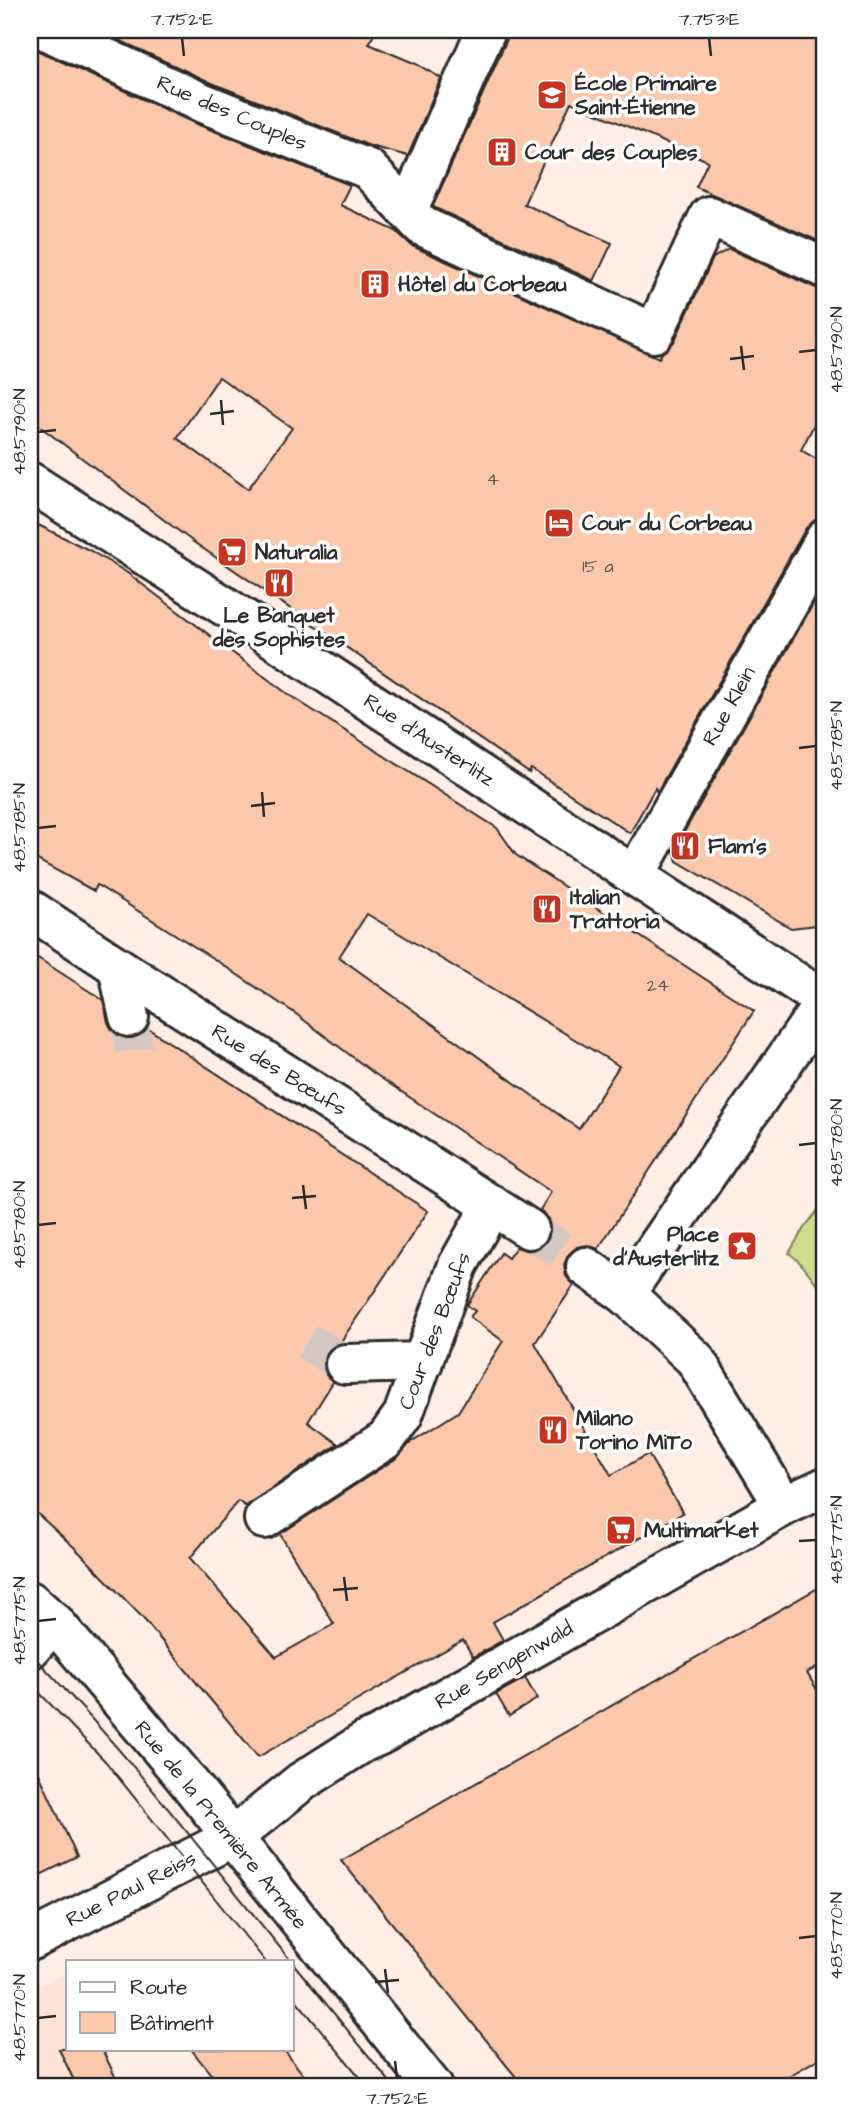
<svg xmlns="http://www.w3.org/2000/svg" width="855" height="2117" viewBox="0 0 855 2117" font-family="'Architects Daughter',sans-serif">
  <rect width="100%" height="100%" fill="#feeee6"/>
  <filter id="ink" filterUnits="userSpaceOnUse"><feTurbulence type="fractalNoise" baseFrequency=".0143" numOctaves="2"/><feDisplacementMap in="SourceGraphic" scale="14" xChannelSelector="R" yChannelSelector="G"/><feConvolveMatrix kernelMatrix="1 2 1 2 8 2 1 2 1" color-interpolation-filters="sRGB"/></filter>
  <g filter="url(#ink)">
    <polygon fill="#fde3d5" points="65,1974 68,1979 68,2049 102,2049 120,2087 30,2087 30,1991"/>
    <path fill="#d0db8e" stroke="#7e835c" stroke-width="2" d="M825,1201V1294C812,1280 805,1264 789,1253L804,1228Z"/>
    <g fill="#fcc8ac" stroke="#2b2b2b" stroke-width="2" fill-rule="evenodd">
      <polygon points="97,30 376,30 369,44 416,64 441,78 408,156 370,146 212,83"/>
      <polygon points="511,30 825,30 825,244 696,187 708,161 571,102 524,204 612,243 594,281 435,208 433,206"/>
      <path d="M30,45L36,50L194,123L350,185L340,205L396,231L412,246L659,358L662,353L674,342L713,258L729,249L816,288L825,290V403L801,450L825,464V517L815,520L806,528L657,792L655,788L630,833L531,769L529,773L192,541L30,419ZM219,377L292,428L248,489L177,438Z"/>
      <path d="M30,521L89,550L126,572L289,695L497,828L516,855L754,1011L600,1246L598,1249L588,1245L577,1247L568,1255L564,1265L566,1276L574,1285L535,1343L611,1475L648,1454L683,1513L493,1622L503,1640L473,1657L463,1640L258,1757L142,1617L76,1549L30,1507V953L103,1000L108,1022L113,1032L123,1038H133L143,1034L147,1028L428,1211L340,1343L333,1346L326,1354L323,1365L326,1375L333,1382L308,1422L338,1444L245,1506L238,1501L190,1558L276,1657L334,1624L280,1534L398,1457L411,1442L458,1412L503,1341L470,1317L475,1311L467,1305L501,1253L508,1258L516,1247L529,1251L538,1249L547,1241L551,1229L548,1218L540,1210L551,1192L375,1074L296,1014L217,961L97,885L94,891L30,856ZM367,914L619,1066L579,1129L339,957Z"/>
      <polygon points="825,583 825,924 791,928 677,861 674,850"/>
      <polygon points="825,1584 825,1663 807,1673 825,1703 825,2055 770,2087 524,2087 341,1860"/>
      <polygon points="525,1678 537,1699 509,1716 496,1694"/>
      <polygon points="30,1754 77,1857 30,1880"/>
      <polygon points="59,2049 102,2049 120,2087 77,2087"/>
      <polygon points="191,2049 283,2049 313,2087 221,2087"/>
    </g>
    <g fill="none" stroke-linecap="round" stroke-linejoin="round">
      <g stroke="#d4c7c1" stroke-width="38" stroke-dasharray="38 19" stroke-linecap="butt">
        <polyline points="129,1017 134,1050"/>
        <polyline points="529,1229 586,1267"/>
        <polyline points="307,1341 345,1364"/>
      </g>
      <g stroke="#2b2b2b" stroke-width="44">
        <g id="minor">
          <polyline points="45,30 203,103 368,169 422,226 654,333 709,216 825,268"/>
          <polyline points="408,210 486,30"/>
          <polyline points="30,482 229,609 825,1001"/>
          <polyline points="635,875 825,539"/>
          <polyline points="30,909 118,967 529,1229"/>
          <polyline points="118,967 129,1017"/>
          <polyline points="586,1267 625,1294 695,1359 784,1506"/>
          <polyline points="625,1294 825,1001"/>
          <polyline points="345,1364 423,1362"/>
          <polyline points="264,1519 386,1439 403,1415 458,1265 492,1205"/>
          <polyline points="30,1601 54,1622 182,1774 433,2087"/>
          <polyline points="30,1649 54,1622"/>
          <polyline points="30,1941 233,1837 301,1782 364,1742 380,1735 784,1506 825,1487"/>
        </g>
      </g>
      <use href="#minor" stroke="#fff" stroke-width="38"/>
      <g stroke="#2b2b2b" stroke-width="2">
        <path d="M30,1653C125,1749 206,1857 291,1961"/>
        <polyline points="30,1683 106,1762 265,1961"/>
        <polyline points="292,1962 394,2087"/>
        <polyline points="292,1995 368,2087"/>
      </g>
    </g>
  </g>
  <path fill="none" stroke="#2b2b2b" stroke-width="2.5" d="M182,38L184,56M709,38L711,56M741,346L744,370M799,352L816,350M730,359L754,356M221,400L223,425M210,414L234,411M38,432L56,430M799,748L816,746M262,792L264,817M251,806L275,803M38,828L56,826M799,1145L816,1143M303,1185L306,1209M292,1198L316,1196M38,1225L56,1223M799,1541L816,1540M344,1577L347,1601M333,1590L358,1588M38,1621L56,1619M799,1938L816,1936M385,1969L388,1993M375,1982L399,1980M38,2018L56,2016M395,2061L397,2078"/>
  <defs>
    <g id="school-square" transform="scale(1.575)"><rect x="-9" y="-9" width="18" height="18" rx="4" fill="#c8321e" stroke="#fff"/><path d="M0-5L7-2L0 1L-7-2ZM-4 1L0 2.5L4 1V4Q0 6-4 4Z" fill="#fff"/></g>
    <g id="building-square" transform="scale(1.575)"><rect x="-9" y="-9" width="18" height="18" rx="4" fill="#c8321e" stroke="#fff"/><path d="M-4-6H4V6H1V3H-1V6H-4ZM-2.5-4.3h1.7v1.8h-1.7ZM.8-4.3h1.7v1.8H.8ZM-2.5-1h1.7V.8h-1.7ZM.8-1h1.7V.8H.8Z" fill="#fff"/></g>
    <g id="hotel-square" transform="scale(1.575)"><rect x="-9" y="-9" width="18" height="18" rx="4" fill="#c8321e" stroke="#fff"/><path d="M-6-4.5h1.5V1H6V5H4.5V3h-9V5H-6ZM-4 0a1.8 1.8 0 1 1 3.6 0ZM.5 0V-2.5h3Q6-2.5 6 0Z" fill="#fff"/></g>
    <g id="supermarket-square" transform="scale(1.575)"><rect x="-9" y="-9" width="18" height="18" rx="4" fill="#c8321e" stroke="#fff"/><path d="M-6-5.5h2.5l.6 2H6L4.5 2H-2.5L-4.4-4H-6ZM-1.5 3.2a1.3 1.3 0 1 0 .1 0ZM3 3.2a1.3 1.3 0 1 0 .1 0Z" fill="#fff"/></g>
    <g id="restaurant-square" transform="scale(1.575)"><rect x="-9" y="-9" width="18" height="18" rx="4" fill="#c8321e" stroke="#fff"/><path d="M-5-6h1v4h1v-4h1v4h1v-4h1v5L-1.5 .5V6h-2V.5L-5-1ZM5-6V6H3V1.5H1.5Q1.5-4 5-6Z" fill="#fff"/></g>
    <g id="sight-square" transform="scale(1.575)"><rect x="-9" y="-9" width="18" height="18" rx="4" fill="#c8321e" stroke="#fff"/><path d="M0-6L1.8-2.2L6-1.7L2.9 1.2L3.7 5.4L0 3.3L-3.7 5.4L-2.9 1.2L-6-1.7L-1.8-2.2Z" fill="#fff"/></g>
  </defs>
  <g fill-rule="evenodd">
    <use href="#school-square" x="552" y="95"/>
    <use href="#building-square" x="502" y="152"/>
    <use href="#building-square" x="375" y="284"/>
    <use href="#hotel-square" x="559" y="523"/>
    <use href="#supermarket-square" x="232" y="552"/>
    <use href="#restaurant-square" x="279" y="583"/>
    <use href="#restaurant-square" x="685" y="846"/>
    <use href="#restaurant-square" x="547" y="909"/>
    <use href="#sight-square" x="742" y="1246"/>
    <use href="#restaurant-square" x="553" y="1430"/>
    <use href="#supermarket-square" x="621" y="1530"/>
  </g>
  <g text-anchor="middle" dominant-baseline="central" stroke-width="7" stroke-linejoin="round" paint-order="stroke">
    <g font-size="18" fill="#5f524b">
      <text x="493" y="479">4</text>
      <text x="598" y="566">15 a</text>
      <text x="658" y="985">24</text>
    </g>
    <g font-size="21" font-weight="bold" fill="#2b2b2b" stroke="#fff" text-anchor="start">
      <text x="575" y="83">École Primaire<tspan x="575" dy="24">Saint-Étienne</tspan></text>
      <text x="525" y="152">Cour des Couples</text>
      <text x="398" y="284">Hôtel du Corbeau</text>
      <text x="582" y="523">Cour du Corbeau</text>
      <text x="255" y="552">Naturalia</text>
      <text x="279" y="615" text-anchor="middle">Le Banquet<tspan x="279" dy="24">des Sophistes</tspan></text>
      <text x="708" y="846">Flam's</text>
      <text x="570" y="897">Italian<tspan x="570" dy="24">Trattoria</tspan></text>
      <text x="719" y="1234" text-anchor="end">Place<tspan x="719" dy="24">d'Austerlitz</tspan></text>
      <text x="576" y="1418">Milano<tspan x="576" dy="24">Torino MiTo</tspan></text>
      <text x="644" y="1530">Multimarket</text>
    </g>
    <g font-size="21" fill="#2b2b2b" stroke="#fff">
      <text transform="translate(232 113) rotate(23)">Rue des Couples</text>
      <text transform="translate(729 706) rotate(-61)">Rue Klein</text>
      <text transform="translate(429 740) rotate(33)">Rue d'Austerlitz</text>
      <text transform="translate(279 1070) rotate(32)">Rue des Bœufs</text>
      <text transform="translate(435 1331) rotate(-69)">Cour des Bœufs</text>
      <text transform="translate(504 1665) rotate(-30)">Rue Sengenwald</text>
      <text transform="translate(221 1825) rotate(51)">Rue de la Première Armée</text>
      <text transform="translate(131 1889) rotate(-27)">Rue Paul Reiss</text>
    </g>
  </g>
  <rect width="855" height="2117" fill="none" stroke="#fff" stroke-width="77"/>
  <rect x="66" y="1960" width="228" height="91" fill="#ffffff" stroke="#aaaaaa" stroke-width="2"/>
  <rect x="80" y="1982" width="35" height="10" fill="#ffffff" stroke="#aaaaaa" stroke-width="2"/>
  <text x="130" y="1994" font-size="21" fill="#2b2b2b">Route</text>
  <rect x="80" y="2012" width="35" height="21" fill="#fcc8ac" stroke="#aaaaaa" stroke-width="2"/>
  <text x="130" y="2030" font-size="21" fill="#2b2b2b">Bâtiment</text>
  <rect x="38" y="38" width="778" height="2040" fill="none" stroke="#2b2b2b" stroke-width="2.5"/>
  <g font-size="18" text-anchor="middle" fill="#2b2b2b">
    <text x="182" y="25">7.752°E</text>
    <text x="709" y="25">7.753°E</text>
    <text transform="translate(836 350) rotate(-90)" y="6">48.5790°N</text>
    <text transform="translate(19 432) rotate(-90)" y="6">48.5790°N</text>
    <text transform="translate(836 746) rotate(-90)" y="6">48.5785°N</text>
    <text transform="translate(19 828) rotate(-90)" y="6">48.5785°N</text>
    <text transform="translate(836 1143) rotate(-90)" y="6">48.5780°N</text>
    <text transform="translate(19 1225) rotate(-90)" y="6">48.5780°N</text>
    <text transform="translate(836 1540) rotate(-90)" y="6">48.5775°N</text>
    <text transform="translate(19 1621) rotate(-90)" y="6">48.5775°N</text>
    <text transform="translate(836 1936) rotate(-90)" y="6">48.5770°N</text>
    <text transform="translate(19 2018) rotate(-90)" y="6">48.5770°N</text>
    <text x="397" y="2104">7.752°E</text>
  </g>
</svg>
